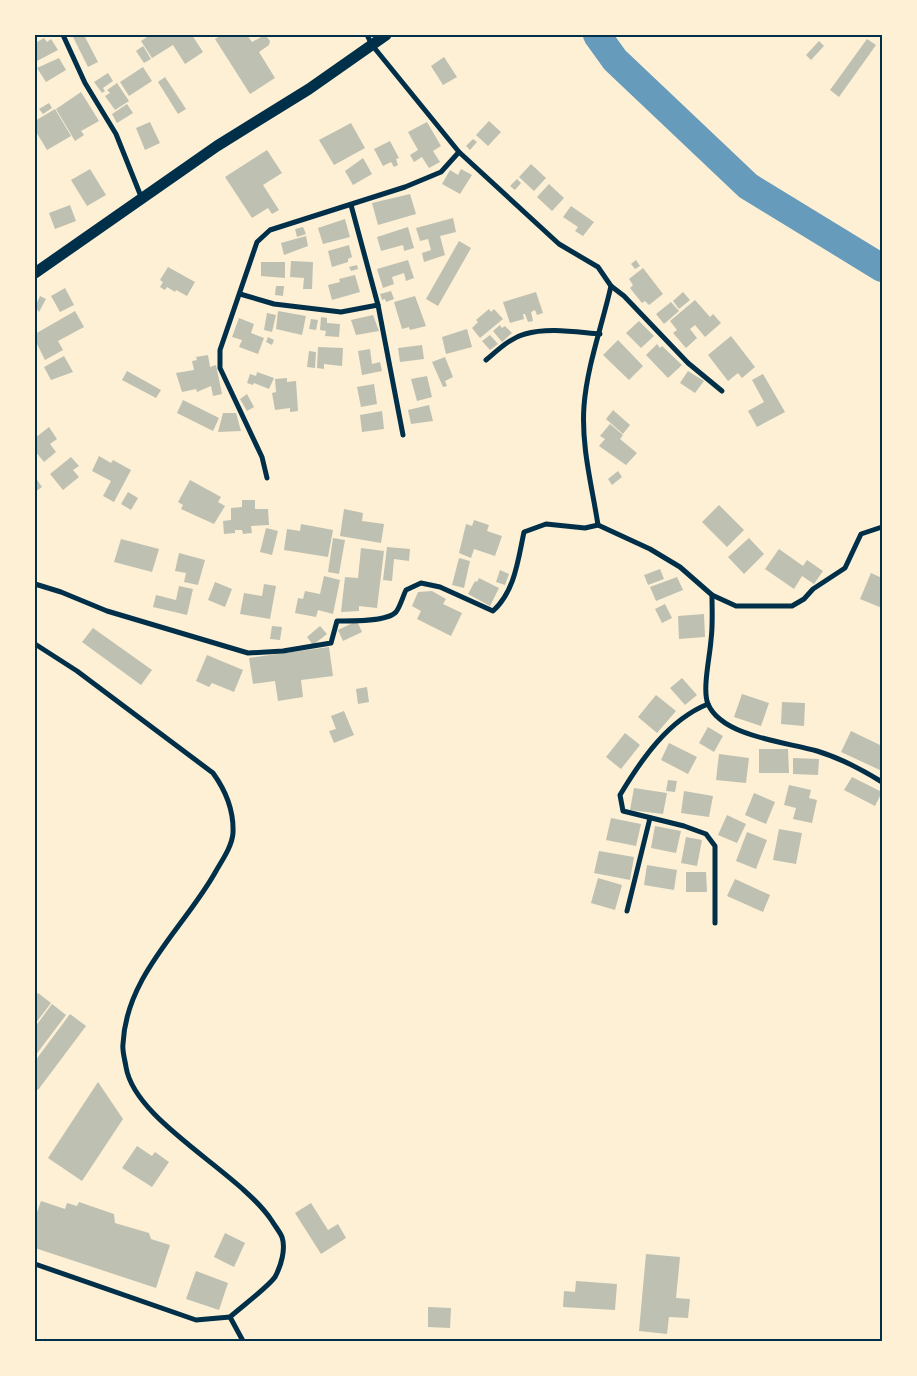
<svg xmlns="http://www.w3.org/2000/svg" width="917" height="1376" viewBox="0 0 917 1376" font-family="'Noto Sans',sans-serif">
  <rect width="100%" height="100%" fill="#fdf0d5"/>
  <g fill="none" stroke-linecap="round" stroke-linejoin="round">
    <polyline stroke="#669bbc" stroke-width="28" points="597,35 615,60 748,186 882,268"/>
  </g>
  <g fill="#bec0b2">
    <polygon points="72,35 84,35 98,62 88,67"/>
    <polygon points="150,35 192,35 203,52 185,64 173,45 152,58 141,41"/>
    <polygon points="222,35 247,35 252,42 263,36 267,37 270,41 269,45 259,52 275,78 250,94 215,39"/>
    <polygon points="44,38 47,42 51,39 58,50 35,62 35,43"/>
    <polygon points="867,39 876,45 839,97 830,90"/>
    <polygon points="819,41 824,46 811,60 806,55"/>
    <polygon points="143,46 151,59 144,63 136,51"/>
    <polygon points="444,57 457,77 443,85 431,66"/>
    <polygon points="59,58 66,70 46,82 37,68"/>
    <polygon points="143,67 152,81 129,96 120,82"/>
    <polygon points="108,73 113,81 103,88 105,91 102,93 94,82"/>
    <polygon points="165,77 186,109 178,114 158,82"/>
    <polygon points="117,83 129,101 115,110 105,96 110,93 107,90"/>
    <polygon points="81,92 99,121 81,131 84,135 75,141 56,109"/>
    <polygon points="49,103 52,108 43,114 39,109"/>
    <polygon points="127,104 133,113 117,123 112,114"/>
    <polygon points="55,109 71,136 47,150 35,130 35,121"/>
    <polygon points="489,121 501,132 488,146 476,135"/>
    <polygon points="150,122 160,143 145,150 136,128"/>
    <polygon points="427,122 441,146 433,151 440,162 429,168 422,157 414,162 410,155 418,150 408,132"/>
    <polygon points="351,123 365,148 334,165 319,140"/>
    <polygon points="473,139 477,142 470,150 466,146"/>
    <polygon points="390,141 399,158 396,159 398,165 394,167 391,162 383,166 374,149"/>
    <polygon points="267,150 282,173 263,185 279,210 272,214 268,208 252,218 225,177"/>
    <polygon points="363,158 372,174 353,185 345,171"/>
    <polygon points="531,164 546,178 534,191 519,177"/>
    <polygon points="90,169 106,195 87,206 71,180"/>
    <polygon points="461,169 472,175 460,194 442,184 450,170 458,175"/>
    <polygon points="517,179 521,183 515,190 510,186"/>
    <polygon points="549,184 564,198 552,211 537,197"/>
    <polygon points="410,194 416,214 378,225 372,203"/>
    <polygon points="70,205 76,221 55,229 49,213"/>
    <polygon points="571,206 594,222 583,236 575,231 578,227 563,217"/>
    <polygon points="453,218 456,232 440,236 445,255 424,262 422,253 431,250 428,239 420,241 416,228"/>
    <polygon points="345,219 350,237 323,244 318,228"/>
    <polygon points="303,227 306,234 297,237 295,229"/>
    <polygon points="408,227 414,248 404,251 403,245 381,251 377,237"/>
    <polygon points="306,236 308,246 284,255 281,243"/>
    <polygon points="459,241 471,248 438,306 426,299"/>
    <polygon points="349,245 352,257 348,259 348,262 332,267 328,251"/>
    <polygon points="408,260 414,278 406,281 404,273 392,277 394,284 383,288 377,269"/>
    <polygon points="636,260 640,266 635,269 631,264"/>
    <polygon points="291,261 313,262 312,289 303,289 304,278 290,277"/>
    <polygon points="261,262 285,262 285,278 261,276"/>
    <polygon points="357,265 358,269 351,271 349,267"/>
    <polygon points="168,267 195,282 187,296 176,290 175,292 167,287 165,290 160,287 163,282 160,280"/>
    <polygon points="643,268 663,294 649,305 645,301 642,303 630,288 633,285 629,279"/>
    <polygon points="355,275 360,292 332,300 328,285 340,282 339,279"/>
    <polygon points="276,286 284,286 283,296 275,295"/>
    <polygon points="65,288 74,305 60,312 51,296"/>
    <polygon points="391,291 394,299 386,302 385,299 382,300 380,294"/>
    <polygon points="536,292 543,313 537,315 535,310 531,312 533,321 528,322 525,314 523,314 524,319 510,323 503,302"/>
    <polygon points="683,292 690,300 679,309 673,301"/>
    <polygon points="40,296 46,299 39,312 35,307"/>
    <polygon points="415,296 426,326 410,330 409,327 402,329 394,302"/>
    <polygon points="695,300 710,317 713,314 721,323 705,337 695,325 690,329 697,338 686,348 673,333 677,330 670,321"/>
    <polygon points="671,302 679,311 664,324 656,314"/>
    <polygon points="489,309 491,312 494,309 503,319 480,338 472,328 478,322 476,320"/>
    <polygon points="75,311 84,327 58,341 63,350 45,360 35,340 35,334"/>
    <polygon points="278,311 306,316 302,335 276,329"/>
    <polygon points="267,313 276,315 272,332 264,330"/>
    <polygon points="373,315 379,331 356,335 351,320"/>
    <polygon points="321,317 327,318 327,323 340,324 339,337 325,336 326,331 320,330"/>
    <polygon points="239,318 254,324 251,333 264,338 258,354 239,347 242,340 232,337"/>
    <polygon points="311,319 318,320 316,330 309,329"/>
    <polygon points="639,321 654,336 641,348 626,333"/>
    <polygon points="500,325 502,328 505,326 512,333 502,342 493,331"/>
    <polygon points="467,329 472,347 446,354 442,337"/>
    <polygon points="490,335 498,344 490,350 482,341"/>
    <polygon points="731,336 755,367 742,378 738,373 728,381 708,355"/>
    <polygon points="268,337 274,340 272,345 266,342"/>
    <polygon points="618,340 643,366 629,380 603,355"/>
    <polygon points="657,344 660,348 662,346 682,365 668,378 646,355"/>
    <polygon points="422,345 424,359 400,362 398,348"/>
    <polygon points="318,347 343,348 342,366 324,364 324,369 317,368"/>
    <polygon points="370,349 372,364 380,362 382,371 362,375 358,351"/>
    <polygon points="309,351 316,352 315,368 307,367"/>
    <polygon points="208,355 210,367 216,365 222,394 213,396 211,386 197,392 196,389 182,392 176,373 194,370 192,361 197,360 196,357"/>
    <polygon points="64,356 73,372 51,380 44,367"/>
    <polygon points="445,357 453,377 445,381 447,386 443,387 432,362"/>
    <polygon points="127,371 161,390 156,398 122,380"/>
    <polygon points="688,371 704,381 695,393 680,383"/>
    <polygon points="257,372 274,378 269,389 254,383 253,385 247,383 250,374 256,376"/>
    <polygon points="763,374 785,412 757,427 748,411 764,402 752,380"/>
    <polygon points="427,376 432,397 417,401 411,379"/>
    <polygon points="287,378 287,382 296,381 298,411 290,412 290,408 275,410 272,393 276,392 275,379"/>
    <polygon points="374,384 377,404 361,407 357,387"/>
    <polygon points="247,394 254,407 247,411 240,399"/>
    <polygon points="183,400 219,418 213,431 177,413"/>
    <polygon points="429,405 433,421 411,424 408,410"/>
    <polygon points="613,410 630,425 623,434 606,419"/>
    <polygon points="382,411 384,429 362,432 360,415"/>
    <polygon points="223,413 236,413 241,431 218,432"/>
    <polygon points="610,424 623,435 620,439 637,453 626,465 599,446 605,439 600,436"/>
    <polygon points="49,427 57,439 50,444 56,452 44,462 35,451 35,438"/>
    <polygon points="99,456 111,463 113,460 131,470 114,502 103,496 111,481 92,471"/>
    <polygon points="71,457 79,466 73,470 79,477 63,490 50,474"/>
    <polygon points="618,471 622,477 612,485 608,479"/>
    <polygon points="35,477 42,487 35,492"/>
    <polygon points="190,480 221,497 218,502 225,506 214,524 181,509 183,505 178,502"/>
    <polygon points="128,492 138,498 131,510 121,504"/>
    <polygon points="242,500 255,500 255,509 268,509 269,525 251,526 252,533 243,534 242,530 235,530 235,533 224,534 223,521 231,520 231,508 242,507"/>
    <polygon points="719,505 744,530 727,547 702,522"/>
    <polygon points="344,509 363,513 362,521 384,524 381,543 340,536"/>
    <polygon points="474,520 489,525 487,531 502,536 495,556 474,549 471,558 459,553 466,524 472,526"/>
    <polygon points="301,524 333,530 328,557 284,550 287,529 300,531"/>
    <polygon points="266,528 278,531 272,555 260,552"/>
    <polygon points="333,538 345,540 339,574 328,572"/>
    <polygon points="749,538 764,554 744,574 728,557"/>
    <polygon points="121,539 159,549 152,572 114,562"/>
    <polygon points="387,547 410,549 409,561 394,559 392,581 383,580"/>
    <polygon points="361,548 384,551 377,608 359,606 359,611 341,612 345,577 358,578"/>
    <polygon points="779,549 803,566 807,560 823,571 814,584 802,576 794,589 765,569"/>
    <polygon points="179,553 205,560 198,585 184,582 186,573 175,571"/>
    <polygon points="459,558 470,561 464,588 452,585"/>
    <polygon points="660,569 664,579 648,585 644,575"/>
    <polygon points="500,570 509,574 505,585 496,582"/>
    <polygon points="871,573 882,578 882,608 860,599"/>
    <polygon points="324,576 340,580 333,614 318,610 316,617 295,613 298,598 303,599 305,591 320,594"/>
    <polygon points="677,577 683,590 656,601 650,587"/>
    <polygon points="479,578 499,588 490,606 468,594 475,581 477,582"/>
    <polygon points="215,582 232,589 225,607 208,600"/>
    <polygon points="264,584 276,586 270,619 240,614 244,593 262,596"/>
    <polygon points="179,586 193,589 187,615 153,607 156,595 176,600"/>
    <polygon points="432,591 446,599 443,604 462,613 451,636 417,619 421,611 412,606 418,592"/>
    <polygon points="665,604 672,618 662,623 655,609"/>
    <polygon points="704,614 705,637 679,639 678,616"/>
    <polygon points="357,621 362,632 343,641 338,630"/>
    <polygon points="272,626 282,627 280,640 270,639"/>
    <polygon points="320,626 327,634 313,645 307,637"/>
    <polygon points="93,628 152,670 141,685 82,642"/>
    <polygon points="329,647 333,676 301,680 303,697 278,701 275,681 253,684 249,658"/>
    <polygon points="207,655 243,670 234,692 212,683 209,687 196,681"/>
    <polygon points="682,678 697,695 685,705 670,688"/>
    <polygon points="367,687 369,702 358,704 356,689"/>
    <polygon points="742,694 769,703 761,726 734,717"/>
    <polygon points="656,695 676,711 657,733 638,717"/>
    <polygon points="782,702 805,703 804,726 781,724"/>
    <polygon points="344,711 354,735 334,743 329,731 336,729 331,716"/>
    <polygon points="708,727 723,736 714,752 699,743"/>
    <polygon points="851,731 882,746 882,771 841,752"/>
    <polygon points="625,733 640,745 621,769 606,757"/>
    <polygon points="669,743 697,757 688,774 661,760"/>
    <polygon points="759,749 788,749 789,773 759,773"/>
    <polygon points="719,754 749,758 746,783 716,780"/>
    <polygon points="793,758 819,759 818,775 793,774"/>
    <polygon points="852,777 882,792 875,806 844,790"/>
    <polygon points="668,780 677,781 675,792 666,791"/>
    <polygon points="789,785 811,790 809,798 817,800 812,823 793,819 796,808 784,805"/>
    <polygon points="634,788 667,793 663,814 630,810"/>
    <polygon points="684,791 713,796 709,817 681,813"/>
    <polygon points="754,793 775,802 766,824 745,815"/>
    <polygon points="727,815 746,824 737,843 718,835"/>
    <polygon points="611,818 641,824 636,846 606,840"/>
    <polygon points="655,826 681,831 676,853 651,848"/>
    <polygon points="779,829 802,833 796,864 773,860"/>
    <polygon points="747,832 767,840 756,869 736,861"/>
    <polygon points="686,837 702,840 697,866 681,863"/>
    <polygon points="599,851 634,857 630,880 594,873"/>
    <polygon points="647,865 677,870 674,890 644,885"/>
    <polygon points="686,872 706,872 707,892 686,892"/>
    <polygon points="598,878 622,885 615,910 591,903"/>
    <polygon points="735,879 770,895 763,912 727,896"/>
    <polygon points="38,993 51,1003 35,1024 35,997"/>
    <polygon points="52,1004 66,1015 35,1056 35,1027"/>
    <polygon points="70,1014 86,1026 38,1090 35,1088 35,1061"/>
    <polygon points="98,1082 123,1119 82,1181 48,1158"/>
    <polygon points="137,1146 152,1156 155,1152 169,1162 152,1187 122,1168"/>
    <polygon points="41,1201 65,1209 67,1203 77,1206 79,1202 114,1214 115,1223 149,1233 151,1239 170,1245 156,1288 35,1248 35,1218"/>
    <polygon points="311,1203 328,1230 338,1224 346,1238 321,1254 295,1213"/>
    <polygon points="225,1233 245,1243 234,1267 214,1257"/>
    <polygon points="646,1254 680,1257 676,1298 690,1299 688,1318 669,1317 667,1334 639,1331"/>
    <polygon points="196,1271 228,1283 219,1310 186,1299"/>
    <polygon points="576,1281 617,1284 615,1310 563,1307 564,1291 575,1292"/>
    <polygon points="428,1307 451,1308 450,1328 428,1327"/>
  </g>
  <g fill="none" stroke-linecap="round" stroke-linejoin="round">
    <g stroke="#003049" stroke-width="5">
      <polyline points="63,35 85,83 116,134 142,199"/>
      <path d="M367,35L372,45L459,152L559,244L598,267L611,286C602,326 587,366 584,406C581,446 592,486 598,525"/>
      <polyline points="351,205 378,305 403,435"/>
      <polyline points="611,286 624,296 688,363 722,391"/>
      <polyline points="240,294 274,304 341,312 378,305"/>
      <path d="M486,360C498,350 510,338 525,334C548,327 576,332 600,334"/>
      <polyline points="267,478 262,457 220,368 220,350 257,242 270,230 405,187 441,172 459,152"/>
      <path d="M35,584L61,592L107,611L248,653L283,651L331,643L337,621C349,621 387,622 396,612C400,607 403,596 406,590L421,583L440,587L493,611C515,591 518,560 524,532L546,524L585,528L598,525L650,549L680,567L712,595L736,606H792L804,599L813,589L845,568L861,534L882,527"/>
      <path d="M712,595C712,610 713,625 711,640C710,656 702,690 708,704C722,737 787,742 817,751C840,758 861,769 882,782"/>
      <path d="M35,644L77,671L213,773C226,791 234,810 233,833C232,846 223,859 216,871C185,927 126,975 123,1044C122,1051 125,1060 126,1067C135,1122 240,1172 272,1221C275,1226 280,1232 282,1237C286,1249 281,1266 275,1277C267,1288 241,1307 230,1317L243,1341"/>
      <path d="M708,704C668,720 641,760 620,795L623,811L684,826L706,834L715,846V923"/>
      <polyline points="627,911 650,818"/>
      <polyline points="35,1264 196,1320 230,1317"/>
    </g>
    <polyline stroke="#003049" stroke-width="11" points="35,273 217,146 309,89 386,35"/>
  </g>
  <rect width="917" height="1376" fill="none" stroke="#fdf0d5" stroke-width="72"/>
  <rect x="36" y="36" width="845" height="1304" fill="none" stroke="#003049" stroke-width="2"/>
</svg>
